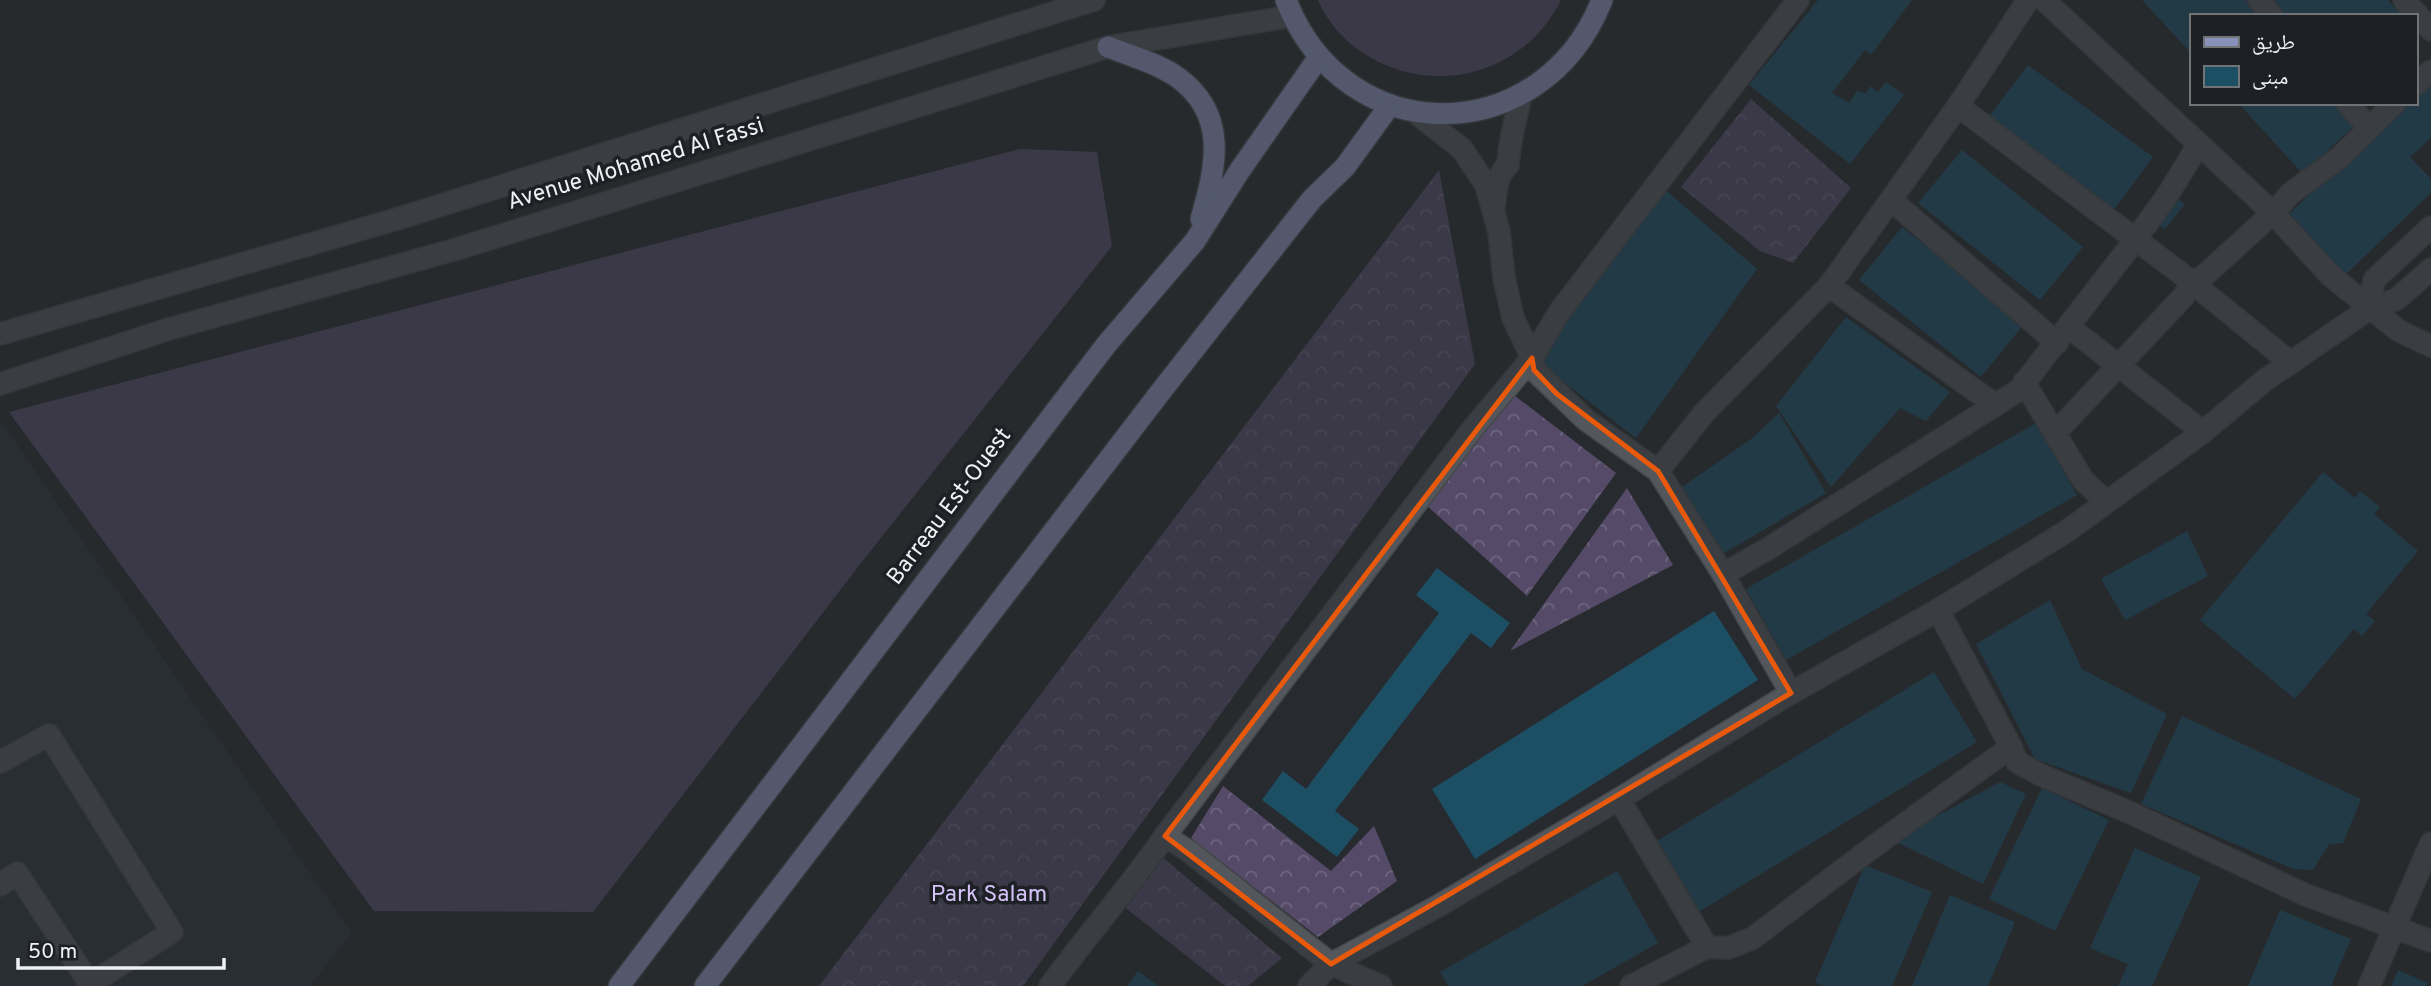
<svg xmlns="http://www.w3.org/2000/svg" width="2431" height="986" viewBox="0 0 2431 986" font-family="Overpass,'Noto Naskh Arabic',sans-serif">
  <defs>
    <pattern id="forest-crowns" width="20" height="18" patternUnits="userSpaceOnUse" patternTransform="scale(1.75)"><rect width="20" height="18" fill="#554b68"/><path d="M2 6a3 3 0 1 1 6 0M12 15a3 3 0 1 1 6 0" fill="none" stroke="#6e657e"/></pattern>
  </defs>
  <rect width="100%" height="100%" fill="#272a2e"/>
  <polygon fill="#2d343d" points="0,420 351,933 310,986 0,986"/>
  <g fill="#554b68">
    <path d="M1318,0H1561C1524,75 1431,99 1362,52C1343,40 1327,21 1318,0Z"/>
    <polygon points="1020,149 1097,152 1112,246 861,563 593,912 374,911 9,412"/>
  </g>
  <g fill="url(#forest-crowns)">
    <polygon points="1751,99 1851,188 1793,263 1760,251 1681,187"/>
    <polygon points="1439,170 1475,364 1023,986 819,986"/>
    <polygon points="1515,396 1616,473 1527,596 1425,504"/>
    <polygon points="1627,488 1673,565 1510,651"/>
    <polygon points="1223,786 1331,871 1374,826 1397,881 1318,937 1191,838"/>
    <polygon points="1154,850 1282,958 1248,986 1225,986 1118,902"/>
  </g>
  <g fill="#1d4f64">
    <polygon points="1818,0 1912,0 1871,55 1865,50 1832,93 1849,103 1857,91 1866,94 1870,86 1878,92 1886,82 1904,95 1850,164 1749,85"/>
    <polygon points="2142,0 2245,0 2260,16 2191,16 2191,53"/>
    <polygon points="2271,0 2388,0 2403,16 2286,16"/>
    <polygon points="2028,65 2153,157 2112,212 1987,119"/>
    <polygon points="2431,79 2431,138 2410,157 2431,179 2431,193 2343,277 2286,217 2405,103 2415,103 2415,94"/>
    <polygon points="2238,103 2342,103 2359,121 2303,174"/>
    <polygon points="1962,150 2083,247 2040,300 1918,203"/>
    <polygon points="1662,187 1757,269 1636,438 1535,360"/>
    <polygon points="2174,196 2185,204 2165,229 2154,221"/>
    <polygon points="1902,227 2024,324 1981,377 1859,280"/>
    <polygon points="1846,317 1950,392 1926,421 1900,408 1831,487 1776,406"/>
    <polygon points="1779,413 1826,493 1721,555 1678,490 1751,439"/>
    <polygon points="2036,423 2077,495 1786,660 1746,589"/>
    <polygon points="2323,472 2355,498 2360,491 2380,507 2374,514 2418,551 2366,614 2375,621 2362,636 2354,629 2295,699 2200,620"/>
    <polygon points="2187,531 2208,576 2125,620 2101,579"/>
    <polygon points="1437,568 1510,623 1491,648 1471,633 1335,811 1359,829 1337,857 1262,800 1283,771 1306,789 1439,613 1416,595"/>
    <polygon points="2050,600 2082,669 2167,714 2131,793 2035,759 1976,644"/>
    <polygon points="1714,611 1758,680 1475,859 1432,789"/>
    <polygon points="1934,672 1977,742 1692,916 1649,846"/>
    <polygon points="2182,716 2361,799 2343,843 2329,844 2313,870 2294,869 2141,804"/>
    <polygon points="2000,782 2026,794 1983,884 1892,840"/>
    <polygon points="2042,788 2109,820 2055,931 1989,899"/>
    <polygon points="2135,848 2201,877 2152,986 2118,986 2128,964 2090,948"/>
    <polygon points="1865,865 1932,892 1892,986 1825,986 1815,982"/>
    <polygon points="1617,871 1658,943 1582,986 1448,986 1440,972"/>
    <polygon points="1950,895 2015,922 1988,986 1912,986"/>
    <polygon points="2280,910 2351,939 2331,986 2248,986"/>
    <polygon points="2398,970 2428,983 2426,986 2391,986"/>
    <polygon points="1138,971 1158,986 1127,986"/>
  </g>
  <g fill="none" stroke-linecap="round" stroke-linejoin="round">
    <g stroke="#45484b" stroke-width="24">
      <g id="street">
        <polyline points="2044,0 2273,213 2331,276 2399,331 2431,346"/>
        <polyline points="2259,0 2272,16"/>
        <polyline points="2404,0 2431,30"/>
        <polyline points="2415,85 2431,71"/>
        <polyline points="2347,103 2368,127"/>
        <polyline points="1958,106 2179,272 2291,363"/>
        <polyline points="1415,112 1462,149 1486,185 1499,232 1504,278 1513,318 1532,358 1534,370 1586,420 1658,471 1723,574 1791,693"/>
        <polyline points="1891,200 2057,343"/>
        <path d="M1494,207C1496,192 1496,176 1508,165C1509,140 1516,120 1521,95"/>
        <polyline points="1829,286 1994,404"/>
        <polyline points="2369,309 2374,280 2431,227"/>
        <polyline points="2069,327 2203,432"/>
        <polyline points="2024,382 2083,480 2105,501"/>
        <polyline points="2056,432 2183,297 2193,282 2205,275 2273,213 2291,193 2339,158 2395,103"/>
        <polyline points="1658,471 1704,413 1829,286 1958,106 2028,0"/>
        <polyline points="1723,574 1766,550 2019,390 2135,240 2167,196 2199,144"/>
        <polyline points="1938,610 2011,747 2017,762 2043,776 2131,813 2306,895 2431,941"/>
        <polyline points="0,762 49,735 172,932 90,984 17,873 0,885"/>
        <polyline points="1619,799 1707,947"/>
        <polyline points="1165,836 1190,852 1331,964 1381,986"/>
        <path d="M1050,986C1087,935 1129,888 1165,836L1474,427L1532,358L1560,311L1798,0"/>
        <polyline points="1309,986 1331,964 1438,906 1619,799 1791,693 1938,610 2067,531 2203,432 2265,380 2369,309 2397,299 2431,269"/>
        <polyline points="1631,986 1707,947 1728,948 1753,938 1873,847 2011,747"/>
        <polyline points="2369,986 2431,843"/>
      </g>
    </g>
    <g stroke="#45484b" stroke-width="24">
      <g id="secondary">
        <polyline points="0,334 397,219 1094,0"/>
        <polyline points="0,384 169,329 457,249 1108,47 1292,16"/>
      </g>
    </g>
    <g stroke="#45484b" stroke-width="24">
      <g id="primary">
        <path d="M1286,0C1345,152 1542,151 1602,0"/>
        <path d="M1108,47C1131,56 1157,63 1177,77C1229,114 1216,167 1201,219"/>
        <polyline points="619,986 1106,345 1195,241 1240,170 1319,57"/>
        <polyline points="705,986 1162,390 1312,199 1345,167 1390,105"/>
      </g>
    </g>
    <use href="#street" stroke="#53575c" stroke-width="21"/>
    <use href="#secondary" stroke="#53575c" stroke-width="21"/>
    <use href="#primary" stroke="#8991bb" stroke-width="21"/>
  </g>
  <path d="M0 0H2431V986H0ZM1532,358L1534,370L1557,394L1658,471L1791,693L1331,964L1165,836Z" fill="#272a2e" fill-opacity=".55" fill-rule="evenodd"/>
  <path fill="none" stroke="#e8590c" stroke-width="5" stroke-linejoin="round" d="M1532,358L1534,370L1557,394L1658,471L1791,693L1331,964L1165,836Z"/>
  <g text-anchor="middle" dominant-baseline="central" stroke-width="7" stroke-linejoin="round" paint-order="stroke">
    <g font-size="23" fill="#eff1f4" stroke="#1d2024">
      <text transform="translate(636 165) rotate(-17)">Avenue Mohamed Al Fassi</text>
      <text transform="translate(950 507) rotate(-53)">Barreau Est-Ouest</text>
    </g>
    <g font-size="23" fill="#d5c3f8" stroke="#1d2024">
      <text x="989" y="895">Park Salam</text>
    </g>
  </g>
  <rect x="2190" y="14" width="228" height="91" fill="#1d2024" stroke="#717477" stroke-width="2"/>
  <rect x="2204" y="37" width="35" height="10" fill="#8991bb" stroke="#717477" stroke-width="2"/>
  <text x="2252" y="49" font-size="21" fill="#eff1f4">طريق</text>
  <rect x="2204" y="66" width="35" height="21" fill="#1d4f64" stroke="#717477" stroke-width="2"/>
  <text x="2252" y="84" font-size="21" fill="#eff1f4">مبنى</text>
  <path d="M18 958v10h206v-10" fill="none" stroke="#eff1f4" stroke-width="3.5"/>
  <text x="28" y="958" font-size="21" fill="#eff1f4" stroke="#1d2024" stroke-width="5" paint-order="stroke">50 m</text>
</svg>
